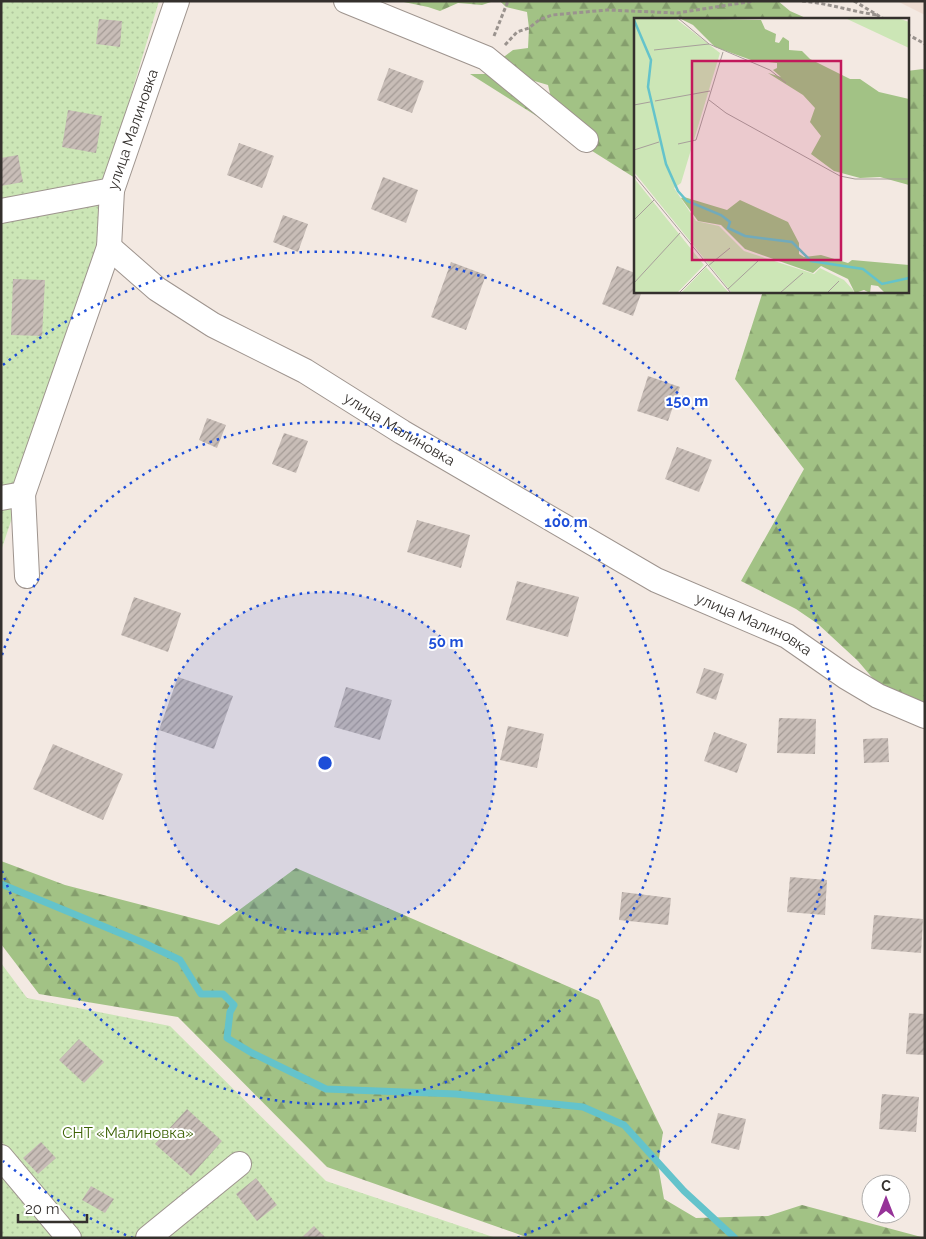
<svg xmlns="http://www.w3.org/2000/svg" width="926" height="1239" viewBox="0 0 926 1239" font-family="Raleway,sans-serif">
  <defs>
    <pattern id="grass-dots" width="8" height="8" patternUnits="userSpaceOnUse" patternTransform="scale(1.25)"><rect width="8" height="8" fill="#cce6b6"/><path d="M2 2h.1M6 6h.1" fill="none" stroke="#b0c69d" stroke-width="1.8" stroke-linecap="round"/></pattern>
    <pattern id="forest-firs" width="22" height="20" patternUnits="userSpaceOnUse" patternTransform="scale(1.25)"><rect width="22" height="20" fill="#a2c285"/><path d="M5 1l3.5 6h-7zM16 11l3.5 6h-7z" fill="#859e6d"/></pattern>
    <pattern id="building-hatch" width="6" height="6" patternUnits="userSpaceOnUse" patternTransform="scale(1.25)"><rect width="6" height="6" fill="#c8bdb7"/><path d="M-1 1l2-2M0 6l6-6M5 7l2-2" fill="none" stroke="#a39a95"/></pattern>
  </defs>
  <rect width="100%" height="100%" fill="#f3e9e2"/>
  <polygon fill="#eedcd1" points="897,1 925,1 925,15"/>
  <g fill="url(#grass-dots)">
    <polygon points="1,1 159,1 103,189 94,272 1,551"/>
    <polygon points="1,963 27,998 170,1026 326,1181 496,1238 80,1238 1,1141"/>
    <polygon points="1,1173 53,1238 1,1238"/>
  </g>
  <g fill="url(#forest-firs)">
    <polygon points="399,1 494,1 482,5 458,3 440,11 428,7"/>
    <polygon points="500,1 778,1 790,11 808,19 635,19 635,178 470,74 486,74 512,89 552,102 548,85 531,80 501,59 513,50 528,48 529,28 527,12 506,7"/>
    <polygon points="923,69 925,70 925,704 881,688 858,661 818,624 796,609 741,581 804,469 735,379 763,291 907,291 907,71"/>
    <polygon points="1,861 65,885 219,925 296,868 599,1000 663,1132 658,1165 664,1199 696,1218 768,1216 802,1205 925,1238 529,1238 327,1167 178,1017 39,994 1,944"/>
  </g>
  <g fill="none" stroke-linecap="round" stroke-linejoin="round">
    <polyline stroke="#64c3cb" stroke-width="7" points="1,884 144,943 180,960 201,994 223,994 234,1005 230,1012 227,1038 252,1053 326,1089 456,1094 583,1107 624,1125 684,1191 735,1238"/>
  </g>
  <g fill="url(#building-hatch)">
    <polygon points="99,19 122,21 120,47 96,44"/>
    <polygon points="389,68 424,81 412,113 377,100"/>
    <polygon points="68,110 102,116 96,153 62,147"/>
    <polygon points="239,143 274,156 262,188 227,175"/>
    <polygon points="18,155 23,182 1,186 1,158"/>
    <polygon points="383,177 418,190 406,223 371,209"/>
    <polygon points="283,215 308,224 298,252 273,242"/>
    <polygon points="451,262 486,275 466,330 431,317"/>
    <polygon points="617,266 635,273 635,291 642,291 633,316 602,304"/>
    <polygon points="13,279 45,280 42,336 11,335"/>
    <polygon points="648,376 680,387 668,421 637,411"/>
    <polygon points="207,418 226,425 217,448 199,440"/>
    <polygon points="284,433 308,441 296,473 272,464"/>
    <polygon points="677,447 712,460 699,492 665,479"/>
    <polygon points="417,520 470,535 461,568 407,552"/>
    <polygon points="517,581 579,597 568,637 506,620"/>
    <polygon points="134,597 181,613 168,652 121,635"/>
    <polygon points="704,668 724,674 716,700 696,693"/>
    <polygon points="178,677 233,696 214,749 159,730"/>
    <polygon points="346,687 392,700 380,740 334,727"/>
    <polygon points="779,718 816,719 815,754 777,753"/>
    <polygon points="508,726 544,734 537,768 500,760"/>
    <polygon points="714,732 747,744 737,773 704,761"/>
    <polygon points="888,738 889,762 864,763 863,739"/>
    <polygon points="53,744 123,774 103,820 33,789"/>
    <polygon points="790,877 827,880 825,915 787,912"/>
    <polygon points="622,892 671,898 668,925 619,920"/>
    <polygon points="874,915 923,919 921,953 871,949"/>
    <polygon points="909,1013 925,1014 925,1055 906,1054"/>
    <polygon points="79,1039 104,1062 84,1083 59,1060"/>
    <polygon points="882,1094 919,1097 916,1132 879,1129"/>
    <polygon points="187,1109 222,1141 191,1176 155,1144"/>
    <polygon points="718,1113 746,1119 739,1150 711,1143"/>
    <polygon points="41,1142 56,1158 38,1174 23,1158"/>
    <polygon points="256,1178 277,1205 257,1221 236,1194"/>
    <polygon points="91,1186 114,1199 105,1213 82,1200"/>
    <polygon points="314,1226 326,1238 301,1238"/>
  </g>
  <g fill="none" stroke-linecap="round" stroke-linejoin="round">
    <g stroke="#9e948e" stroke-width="26">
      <g id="minor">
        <polyline points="346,1 486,58 586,140"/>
        <polyline points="1,211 112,190"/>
        <path id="s1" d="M109,247L157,289L213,325L305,371L402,432L656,580L787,636L846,677L878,696L925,716"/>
        <polyline points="23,494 27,576"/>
        <path id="s2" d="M1,498L23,494L109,247L112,190L177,1"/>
        <polyline points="1,1157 69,1238"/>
        <polyline points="148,1238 239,1164"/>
      </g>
    </g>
    <g stroke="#9a938e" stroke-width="3" stroke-dasharray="4 2.5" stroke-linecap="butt">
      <path d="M802,1C828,3 853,12 878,15"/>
      <polyline points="854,1 884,19"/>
      <polyline points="907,34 925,44"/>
      <polyline points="494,36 508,1"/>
      <polyline points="505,45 517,32 529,28 539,20 552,15 607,10 677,13 754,1"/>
    </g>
    <use href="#minor" stroke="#fff" stroke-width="24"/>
  </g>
  <circle cx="325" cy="763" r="171" fill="#1d4ed8" fill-opacity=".12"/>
  <g fill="none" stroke="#1d4ed8" stroke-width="2.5" stroke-dasharray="2.5 5">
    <circle cx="325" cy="763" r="171"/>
    <path d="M2 655A341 341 0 1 1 2 871"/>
    <path d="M133 1238A512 512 0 0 1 3 1161M3 365A512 512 0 1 1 517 1238"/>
  </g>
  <g text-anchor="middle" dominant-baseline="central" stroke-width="4" stroke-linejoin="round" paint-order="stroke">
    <g font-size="15" fill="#34302d" stroke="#fff">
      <text stroke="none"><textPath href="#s2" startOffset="405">улица Малиновка</textPath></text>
      <text stroke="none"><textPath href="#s1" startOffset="344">улица Малиновка</textPath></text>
      <text stroke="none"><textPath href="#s1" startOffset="749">улица Малиновка</textPath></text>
    </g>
    <g font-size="15" fill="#3d6206" stroke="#fff">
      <text x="128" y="1133">СНТ «Малиновка»</text>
    </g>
  </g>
  <g transform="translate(634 18)">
    <rect width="275" height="275" fill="#f3e9e2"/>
    <path d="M0,0H41L86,35L47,165L40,170L62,203L85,208L110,233L180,256L186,250L210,262L220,273L218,275H98L0,154ZM211,0H264L275,4V30ZM0,160L70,247L43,275H0ZM72,249L95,275H47Z" fill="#cce6b6"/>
    <path d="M45,0L127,2L131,11L142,16L141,24L145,25L149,19L155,23V32L168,33L176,41L216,61H226L245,74L275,81V167L246,159L226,160L200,153L177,136L187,118L176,104L181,90L169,77L134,55L147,59L139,52L143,50V45L117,42L81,29L59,7ZM50,179L93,192L106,182L154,204L165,225V236L170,239L187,237L214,245L218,242L275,247V275H251L244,268L237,267L236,275L230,272L221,275L214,261L187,248L179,255L111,231L87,207L64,203L47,180Z" fill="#a2c285"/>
    <path fill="none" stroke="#64c3cb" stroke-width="2.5" d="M0,2L17,42L14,69L32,146L44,173L53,183L87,197L96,204L94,210L111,218L158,224L177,243L229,251L248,266L275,260"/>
    <path fill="none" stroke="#a79f9a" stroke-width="1" d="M44,0L75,26L136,52L152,65M20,32L75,26M75,82L92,95L206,158L221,161H275M21,83L76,73M0,87L16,84M44,126L62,122L89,34M0,132L25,124M0,157L97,275M0,202L20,182M74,248L96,230M0,265L46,215M94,271L124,243M45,275L73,247M146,275L169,255M193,275L205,263"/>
    <path fill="#c2185b" fill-opacity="0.15" stroke="#c2185b" stroke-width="2.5" d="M58,43H207V242H58Z"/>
    <rect width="275" height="275" fill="none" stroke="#34302d" stroke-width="2.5"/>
  </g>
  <circle cx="325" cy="763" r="8" fill="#1d4ed8" stroke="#fff" stroke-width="2.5"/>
  <g font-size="15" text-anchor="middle" font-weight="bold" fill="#1d4ed8" stroke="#fff" stroke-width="4" stroke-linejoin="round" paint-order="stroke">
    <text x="687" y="406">150 m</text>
    <text x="566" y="527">100 m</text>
    <text x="446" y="647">50 m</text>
  </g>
  <rect width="926" height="1239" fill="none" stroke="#34302d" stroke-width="5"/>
  <g transform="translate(886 1199)"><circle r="24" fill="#ffffff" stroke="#aeacab"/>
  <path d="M0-4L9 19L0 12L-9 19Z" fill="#963298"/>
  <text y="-8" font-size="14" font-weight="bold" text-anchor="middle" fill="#34302d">С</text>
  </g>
  <path d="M18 1214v8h69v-8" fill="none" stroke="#34302d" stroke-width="2.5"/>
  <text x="25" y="1214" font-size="15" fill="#34302d" stroke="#ffffff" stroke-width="4" paint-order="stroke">20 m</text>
</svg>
